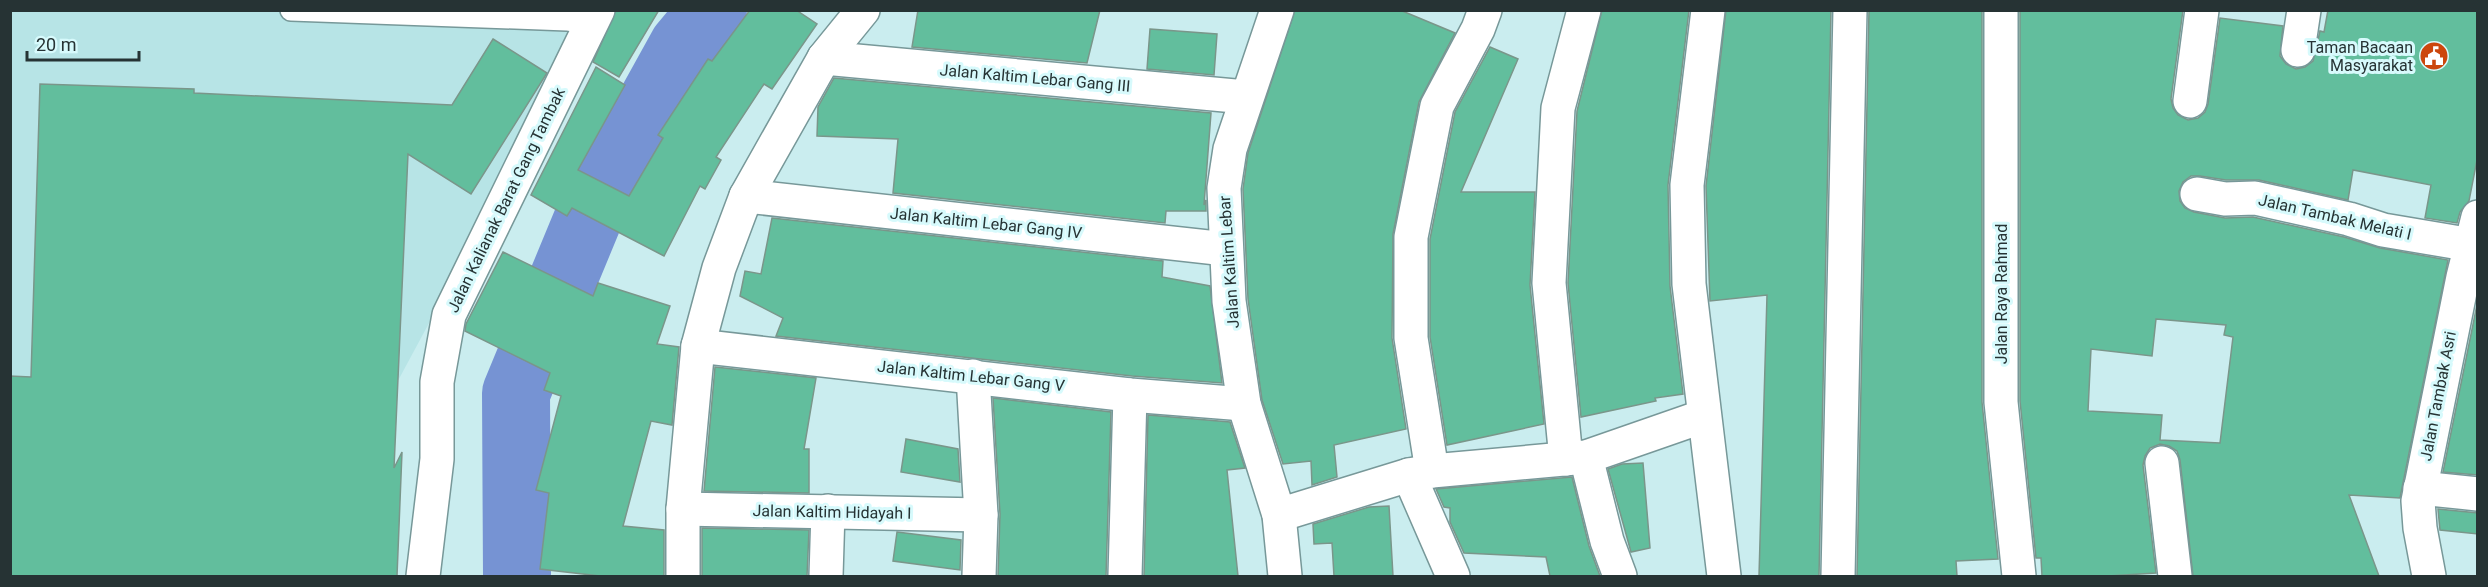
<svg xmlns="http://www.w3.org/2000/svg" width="2488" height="587" viewBox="0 0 2488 587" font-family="Roboto,sans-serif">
  <rect width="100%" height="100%" fill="#caedef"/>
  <polygon fill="#b7e4e6" points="10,11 597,11 365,442 340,576 11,576"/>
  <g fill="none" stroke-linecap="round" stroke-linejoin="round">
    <polyline stroke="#7693d3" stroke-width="68" points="517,576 516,393 590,214 683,46 713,10"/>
  </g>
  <g fill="#62be9d" stroke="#7a968a" stroke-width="1.5" fill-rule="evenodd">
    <polygon points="616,10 659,10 619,77 593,62"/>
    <polygon points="750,10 796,10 817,24 772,89 764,84 716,157 721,160 705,189 700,186 664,256 572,208 567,216 531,195 596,67 625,85 578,170 629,196 663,138 658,135 708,59 712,61"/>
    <polygon points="918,10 1100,10 1087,63 912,47"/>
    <polygon points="1295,10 1400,10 1455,33 1419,102 1393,234 1392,338 1406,429 1334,445 1337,477 1312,485 1311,461 1283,464 1262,400 1248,299 1243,189 1248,153"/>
    <polygon points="1602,10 1689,10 1668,185 1670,286 1683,394 1655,398 1656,401 1581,417 1568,283 1577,111"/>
    <polygon points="1726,10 1831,10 1819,576 1759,576 1767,295 1710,301 1706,186"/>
    <polygon points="1869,10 1982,10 1982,402 1998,559 1956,561 1957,576 1857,576"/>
    <path d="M2020,10H2183L2171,99L2173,108L2178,115L2188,120L2198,118L2205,112L2208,104L2220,18L2283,26L2280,56L2286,64L2296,69L2305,67L2313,61L2320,31L2324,32L2328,10H2478V155L2469,201L2460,212L2457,223L2425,218L2431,185L2353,170L2348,200L2259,180H2226L2200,176H2191L2183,182L2179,191L2180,201L2185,208L2194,212L2225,218L2253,217L2344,237L2380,248L2448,260L2400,498L2349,495L2379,576H2193L2180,460L2177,451L2169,446L2160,444L2150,448L2145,456L2143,465L2156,573L2108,576H2042L2041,558H2036L2020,401ZM2156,319L2226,325L2224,335L2233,337L2220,443L2160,440L2162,415L2088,411L2091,349L2152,356Z"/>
    <polygon points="1150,29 1217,34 1214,75 1147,69"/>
    <polygon points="493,39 547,73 471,194 408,154 394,468 402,452 397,576 10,576 10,376 31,377 40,84 194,89 194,93 452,105"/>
    <polygon points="1490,47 1518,59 1461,192 1535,192 1530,285 1544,424 1447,445 1430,337 1430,239 1455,112"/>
    <polygon points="834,78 1211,113 1204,205 1206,200 1206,211 1166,211 1165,223 893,193 898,139 817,136 818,107"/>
    <polygon points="772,218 1163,261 1162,277 1210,286 1222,383 1132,376 776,336 783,318 740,296 745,271 761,274"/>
    <polygon points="503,252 593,296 598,283 670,306 657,344 679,347 672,425 651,421 623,526 664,530 664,576 600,576 540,569 549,493 536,490 561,396 544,390 550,373 465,331 466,324"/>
    <polygon points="2478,300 2478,475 2443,472"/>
    <polygon points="715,367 816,378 804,449 809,449 809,493 704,491"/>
    <polygon points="993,398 1111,412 1106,576 998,576 1000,514"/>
    <polygon points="1148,415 1230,422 1245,468 1227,470 1238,576 1144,576"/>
    <polygon points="906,439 958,449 960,482 901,472"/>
    <polygon points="1643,463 1650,548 1631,552 1608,469 1622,464"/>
    <polygon points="1572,477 1589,546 1600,576 1550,576 1546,557 1464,553 1450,522 1450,508 1444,507 1436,489"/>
    <polygon points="1389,506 1393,576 1334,576 1332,543 1314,544 1313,524 1369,507"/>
    <polygon points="2438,509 2478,513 2478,534 2440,530"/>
    <polygon points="702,528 809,530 807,576 702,576"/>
    <polygon points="897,532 961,540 960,570 893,561"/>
  </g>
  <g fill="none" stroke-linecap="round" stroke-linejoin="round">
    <g stroke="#779899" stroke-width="24">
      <polyline id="lane" points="291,10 567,20 591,24"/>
    </g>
    <g stroke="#779899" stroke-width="36">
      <g id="street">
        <polyline points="1277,10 1230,149 1224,188 1229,301 1244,404 1279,515 1285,576"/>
        <polyline points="1708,10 1687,185 1689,284 1724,576"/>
        <polyline points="2001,10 2001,402 2019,576"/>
        <polyline points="2298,50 2304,10"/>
        <polyline points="824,58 1246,97"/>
        <polyline points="2190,101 2202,10"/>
        <polyline points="2197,194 2225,199 2255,198 2349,219 2383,230 2472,245"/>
        <polyline points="746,196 1226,249"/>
        <polyline points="698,346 1130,395 1244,404"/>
        <polyline points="973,376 981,515 979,576"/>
        <polyline points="1586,457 1607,541 1620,576"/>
        <polyline points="1566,459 1549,283 1558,108 1584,10"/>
        <polyline points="2162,463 2175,576"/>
        <polyline points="1432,471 1411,338 1411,237 1437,106 1478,29 1485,10"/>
        <polyline points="1409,475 1453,576"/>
        <polyline points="2420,488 2478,494"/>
        <polyline points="683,509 981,515"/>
        <polyline points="1279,515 1409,475 1432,471 1586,457 1704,416"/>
        <polyline points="423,576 437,459 437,382 449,315 598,10"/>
        <polyline points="683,576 683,509 698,346 719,268 746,196 824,58 863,10"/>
        <polyline points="826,576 828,511"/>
        <polyline points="1125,576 1130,395"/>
        <polyline points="1838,576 1850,10"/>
        <polyline points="2429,576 2420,528 2418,501 2463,277 2478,217"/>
      </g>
    </g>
    <use href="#lane" stroke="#fff" stroke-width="21"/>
    <use href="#street" stroke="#fff" stroke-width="33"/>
  </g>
  <defs>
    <g id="civic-disc" transform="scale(1.5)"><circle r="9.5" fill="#cc460c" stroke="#d7fafc"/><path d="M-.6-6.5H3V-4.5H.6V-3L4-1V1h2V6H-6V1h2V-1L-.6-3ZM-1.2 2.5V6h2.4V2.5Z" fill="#fff"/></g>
  </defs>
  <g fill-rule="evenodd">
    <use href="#civic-disc" x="2434" y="56"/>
  </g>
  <g text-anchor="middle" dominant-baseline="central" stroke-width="6" stroke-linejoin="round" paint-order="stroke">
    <g font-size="16" fill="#263334" stroke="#d7fafc" text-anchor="end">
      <text x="2413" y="47">Taman Bacaan<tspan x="2413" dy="18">Masyarakat</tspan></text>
    </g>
    <g font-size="16" fill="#263334" stroke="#d7fafc">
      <text transform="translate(1035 78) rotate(5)">Jalan Kaltim Lebar Gang III</text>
      <text transform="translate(506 200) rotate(-64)">Jalan Kalianak Barat Gang Tambak</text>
      <text transform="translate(2335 217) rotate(13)">Jalan Tambak Melati I</text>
      <text transform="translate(986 223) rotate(6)">Jalan Kaltim Lebar Gang IV</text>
      <text transform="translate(1229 262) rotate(-94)">Jalan Kaltim Lebar</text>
      <text transform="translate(2001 294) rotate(-90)">Jalan Raya Rahmad</text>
      <text transform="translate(971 376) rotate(6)">Jalan Kaltim Lebar Gang V</text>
      <text transform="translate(2438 396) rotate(-79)">Jalan Tambak Asri</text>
      <text transform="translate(832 512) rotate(1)">Jalan Kaltim Hidayah I</text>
    </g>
  </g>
  <rect width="2488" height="587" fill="none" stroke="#263334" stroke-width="24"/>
  <path d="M27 51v9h112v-9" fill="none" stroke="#263334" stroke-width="3"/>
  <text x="36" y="51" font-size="18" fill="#263334" stroke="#d7fafc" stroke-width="4.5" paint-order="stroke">20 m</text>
</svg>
